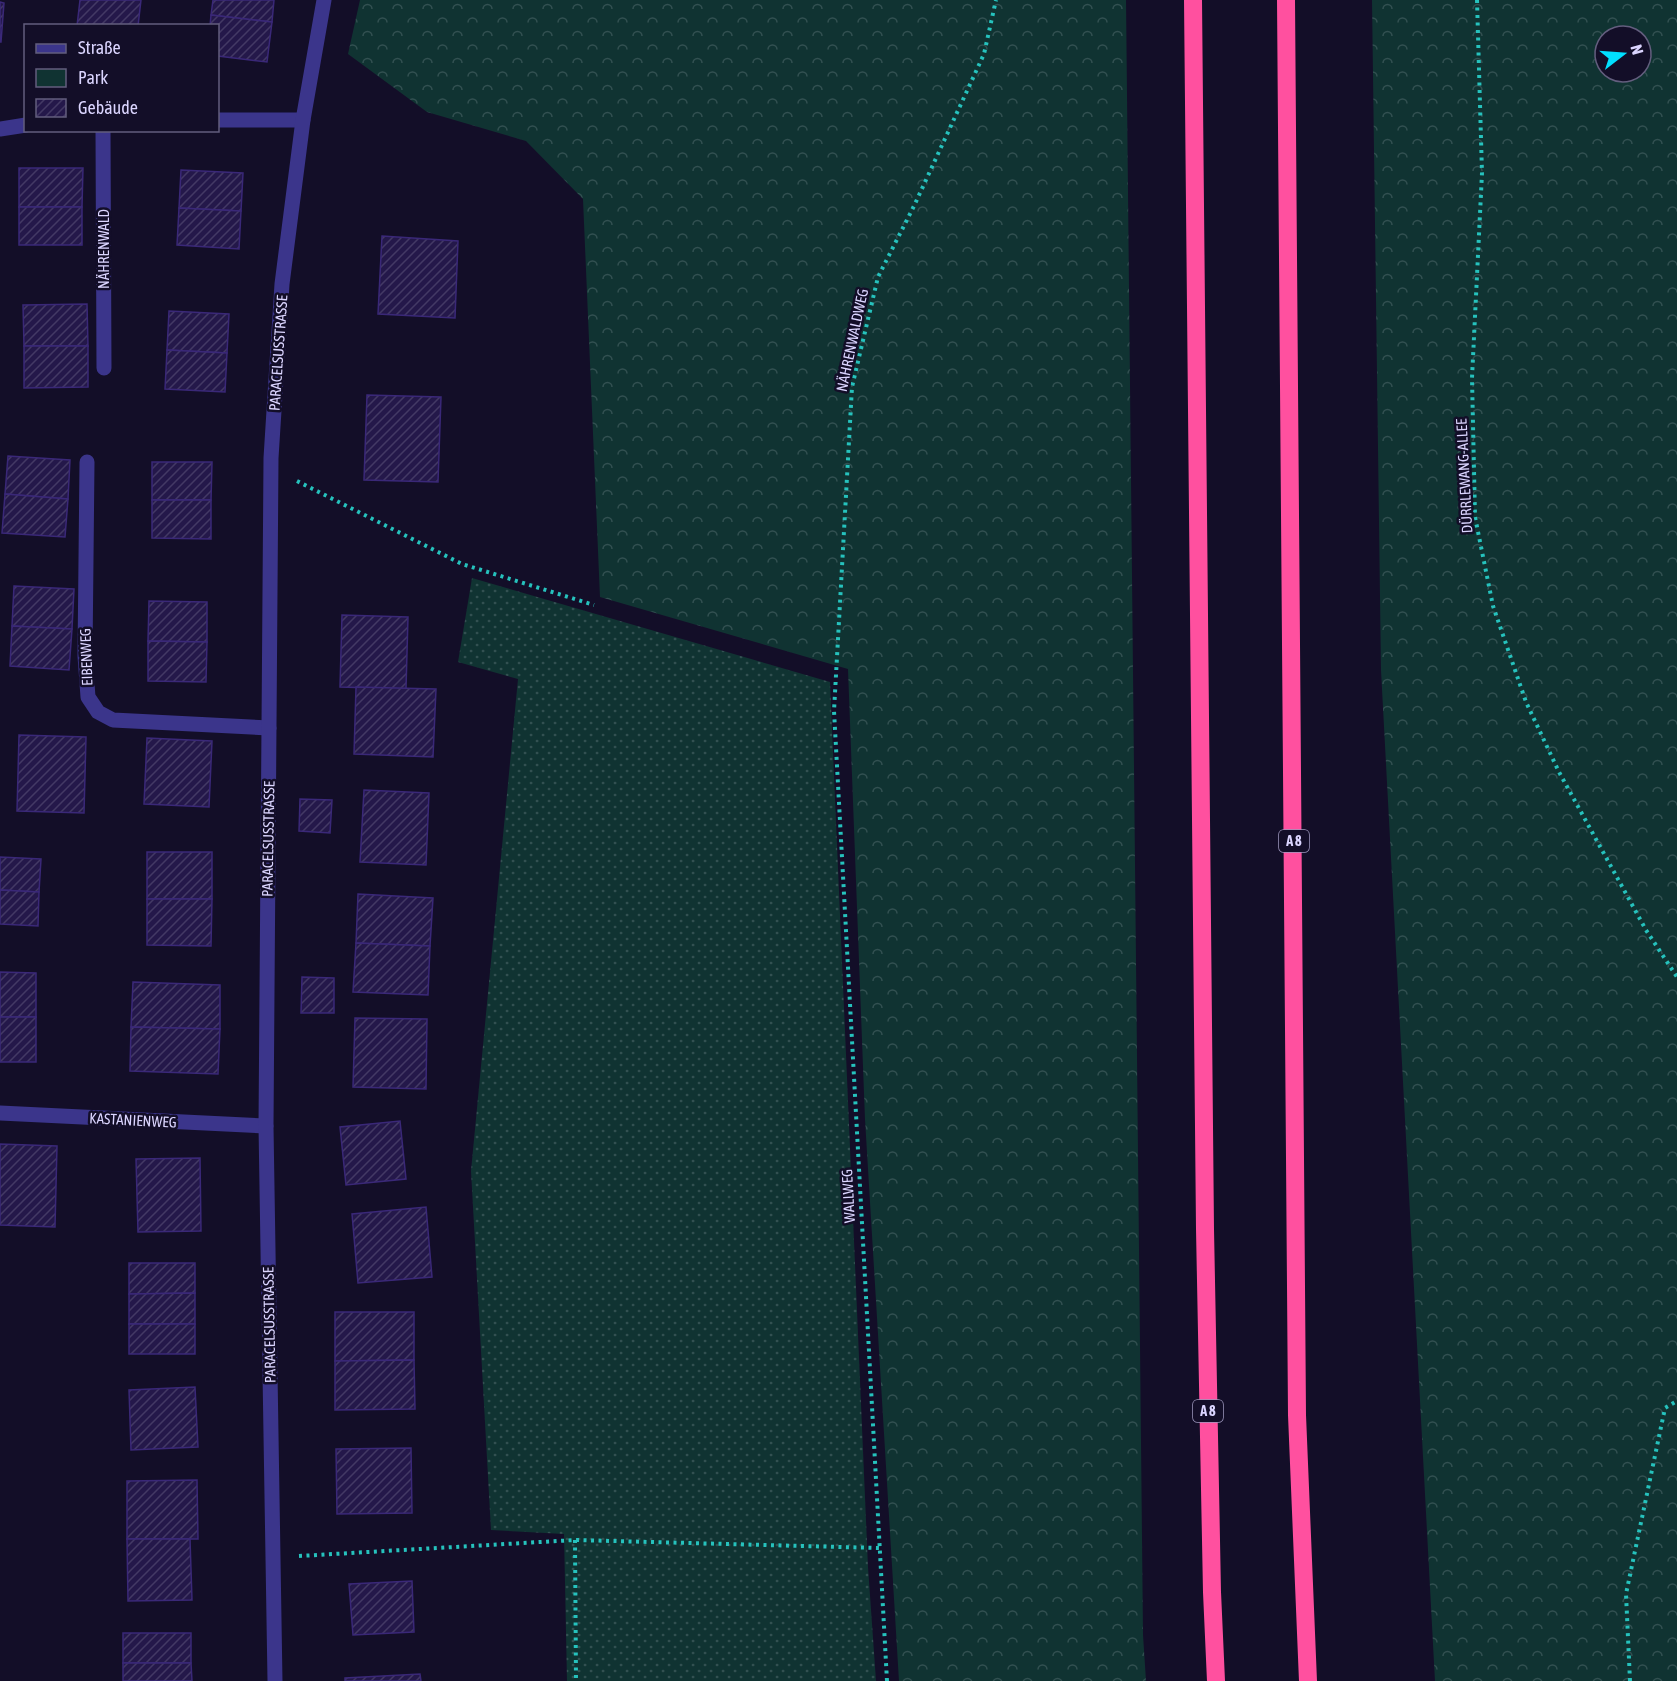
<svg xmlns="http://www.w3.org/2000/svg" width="1677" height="1681" viewBox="0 0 1677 1681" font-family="'Asap Condensed',sans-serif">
  <defs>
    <pattern id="green-dots" width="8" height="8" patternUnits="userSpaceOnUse" patternTransform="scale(1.5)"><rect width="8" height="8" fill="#103332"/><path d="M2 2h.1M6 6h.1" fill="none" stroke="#325051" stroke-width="1.8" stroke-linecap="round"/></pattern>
    <pattern id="forest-crowns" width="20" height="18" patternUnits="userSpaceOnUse" patternTransform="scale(1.5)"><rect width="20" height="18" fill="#103332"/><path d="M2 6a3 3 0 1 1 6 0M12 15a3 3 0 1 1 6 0" fill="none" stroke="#325051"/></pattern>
    <pattern id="building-hatch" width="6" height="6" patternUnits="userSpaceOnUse" patternTransform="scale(1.5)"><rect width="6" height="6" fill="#24184a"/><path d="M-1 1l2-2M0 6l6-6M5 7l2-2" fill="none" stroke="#433965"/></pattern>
  </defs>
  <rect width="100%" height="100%" fill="#130e28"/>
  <polygon fill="url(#green-dots)" points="472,578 830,682 868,1567 876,1681 567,1681 564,1534 491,1530 471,1171 518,679 458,662"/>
  <g fill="url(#forest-crowns)" fill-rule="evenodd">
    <polygon points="360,0 1126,0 1143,1635 1146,1681 899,1681 865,1119 848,669 600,597 583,199 526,141 427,112 348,54"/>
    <path d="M1372,0H1677V1681H1435L1381,670ZM1605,36H1641V72H1605Z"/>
  </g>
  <g fill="url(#building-hatch)" stroke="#3a2878" stroke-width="1.5">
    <polygon points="80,0 141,0 138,26 77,26"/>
    <polygon points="213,0 274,0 272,22 211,15"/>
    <polygon points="0,2 4,3 1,42 0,42"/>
    <polygon points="211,15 272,22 267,62 218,56 218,26 210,26"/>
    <polygon points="19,168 83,168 82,207 19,207"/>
    <polygon points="181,170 243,173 241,211 179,208"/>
    <rect x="19" y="207" width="63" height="38"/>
    <polygon points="179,208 241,211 239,249 177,245"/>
    <polygon points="382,236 458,241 455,318 378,314"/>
    <polygon points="87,304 88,346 24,346 23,305"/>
    <polygon points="169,311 229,314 227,353 167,350"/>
    <polygon points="24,346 88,346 88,387 24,388"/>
    <polygon points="167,350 227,353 225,392 165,389"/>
    <polygon points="367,395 441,397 438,482 364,480"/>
    <polygon points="8,456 70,460 68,499 5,494"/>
    <polygon points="152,462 212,462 211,500 152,500"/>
    <polygon points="5,494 68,499 65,537 2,533"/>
    <polygon points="152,500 211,500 211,539 152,538"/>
    <polygon points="14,586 74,589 72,629 12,626"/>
    <polygon points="149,601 207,602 207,642 148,641"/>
    <polygon points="342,615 408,617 406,689 340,687"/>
    <polygon points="12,626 72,629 69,670 10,666"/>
    <polygon points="148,641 207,642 206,682 148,681"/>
    <polygon points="356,687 436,689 433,757 354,754"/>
    <polygon points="19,735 86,737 84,813 17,811"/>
    <polygon points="147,738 212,741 209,807 144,804"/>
    <polygon points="364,790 429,793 426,865 360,862"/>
    <polygon points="300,799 332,800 330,833 299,831"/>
    <rect x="147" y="852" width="65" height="47"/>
    <polygon points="0,857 41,859 39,892 0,890"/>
    <polygon points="0,890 39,892 38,926 0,924"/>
    <polygon points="358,894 433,898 430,946 356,943"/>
    <polygon points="147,899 212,899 211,946 147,945"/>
    <polygon points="356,943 430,946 428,995 353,992"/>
    <polygon points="0,972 36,973 36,1017 0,1017"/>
    <polygon points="302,977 334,978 334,1013 301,1013"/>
    <polygon points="133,982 220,985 220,1029 131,1027"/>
    <rect x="0" y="1017" width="36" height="45"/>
    <polygon points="355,1018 427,1019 426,1089 353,1087"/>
    <polygon points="131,1027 220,1029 218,1074 130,1071"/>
    <polygon points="400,1121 406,1179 346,1185 340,1127"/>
    <polygon points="0,1144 57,1146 55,1227 0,1225"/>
    <polygon points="200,1158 201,1231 138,1232 136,1159"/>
    <polygon points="426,1207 432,1277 358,1283 352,1214"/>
    <polygon points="129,1263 195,1263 195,1293 129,1294"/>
    <polygon points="195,1293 195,1324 129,1324 129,1294"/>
    <polygon points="335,1312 414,1312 414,1360 335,1361"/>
    <rect x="129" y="1324" width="66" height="30"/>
    <polygon points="414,1360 415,1409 335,1410 335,1361"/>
    <polygon points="195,1387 198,1447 131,1450 129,1390"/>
    <polygon points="411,1448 412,1513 337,1514 336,1449"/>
    <polygon points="197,1480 198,1539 127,1539 127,1481"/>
    <polygon points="127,1539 190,1539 192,1600 128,1601"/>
    <polygon points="412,1581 414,1632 353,1635 349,1584"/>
    <rect x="123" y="1633" width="68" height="30"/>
    <polygon points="123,1663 191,1663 192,1681 123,1681"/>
    <polygon points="420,1674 421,1681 345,1681 345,1678"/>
  </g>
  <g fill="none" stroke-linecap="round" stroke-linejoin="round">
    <g stroke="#26c2bd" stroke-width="4" stroke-dasharray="3 4.5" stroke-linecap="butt">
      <polyline points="1477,0 1482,173 1472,378 1475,517 1493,606 1526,702 1559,772 1646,930 1677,977"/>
      <polyline points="297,481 462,564 594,605"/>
      <polyline points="575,1540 576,1681"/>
      <polyline points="299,1556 575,1540 879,1548"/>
      <polyline points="887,1681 834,711 852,387 878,277 914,206 984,54 996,0"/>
      <polyline points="1630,1681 1626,1594 1665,1408 1677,1401"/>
    </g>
    <g stroke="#3b358b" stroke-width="15">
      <polyline points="218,120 303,120"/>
      <polyline points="0,129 26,125"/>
      <polyline points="103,130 104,368"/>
      <polyline points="87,462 85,656 88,697 98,712 113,720 269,728"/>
    </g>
    <g stroke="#3b358b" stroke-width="15">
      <polyline points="0,1113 266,1126"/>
      <polyline points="275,1681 266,1126 271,458 282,284 303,120 324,0"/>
    </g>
    <g stroke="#ff509f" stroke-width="18">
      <polyline points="1193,0 1205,1229 1212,1592 1216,1681"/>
      <polyline points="1286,0 1297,1415 1308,1681"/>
    </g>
  </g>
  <g text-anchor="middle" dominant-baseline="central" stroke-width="5" stroke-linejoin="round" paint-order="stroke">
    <g fill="#130e28" stroke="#9f99be" stroke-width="1.5">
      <rect x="1279" y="830" width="30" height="22" rx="4.5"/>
      <rect x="1193" y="1400" width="30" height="22" rx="4.5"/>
    </g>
    <g font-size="14" font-weight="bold" fill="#dbd5ff">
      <text x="1294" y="841">A 8</text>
      <text x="1208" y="1411">A 8</text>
    </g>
    <g font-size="15" fill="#dbd5ff" stroke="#130e28">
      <text transform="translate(103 249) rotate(-90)">NÄHRENWALD</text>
      <text transform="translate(852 340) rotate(-78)">NÄHRENWALDWEG</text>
      <text transform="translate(278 353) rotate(-86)">PARACELSUSSTRASSE</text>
      <text transform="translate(1464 476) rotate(-93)">DÜRRLEWANG-ALLEE</text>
      <text transform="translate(86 657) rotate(-92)">EIBENWEG</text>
      <text transform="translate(268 839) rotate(-89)">PARACELSUSSTRASSE</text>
      <text transform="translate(133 1120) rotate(3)">KASTANIENWEG</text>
      <text transform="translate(848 1196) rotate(-93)">WALLWEG</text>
      <text transform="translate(269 1325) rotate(-91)">PARACELSUSSTRASSE</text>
    </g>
  </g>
  <rect x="24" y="24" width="195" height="108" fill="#130e28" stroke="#635e7e" stroke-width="1.5"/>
  <rect x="36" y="44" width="30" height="9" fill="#3b358b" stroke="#635e7e" stroke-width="1.5"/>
  <text x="78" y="54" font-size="18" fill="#dbd5ff">Straße</text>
  <rect x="36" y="69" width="30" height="18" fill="#103332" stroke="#635e7e" stroke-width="1.5"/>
  <text x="78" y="84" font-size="18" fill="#dbd5ff">Park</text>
  <rect x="36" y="99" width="30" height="18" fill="url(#building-hatch)" stroke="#635e7e" stroke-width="1.5"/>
  <text x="78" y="114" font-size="18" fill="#dbd5ff">Gebäude</text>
  <g transform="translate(1623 54) rotate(73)"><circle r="28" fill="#130e28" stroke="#635e7e" stroke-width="1.5"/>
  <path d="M0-4.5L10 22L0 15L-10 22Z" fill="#01dfff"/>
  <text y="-9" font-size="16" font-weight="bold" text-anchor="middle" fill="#dbd5ff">N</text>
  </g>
</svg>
